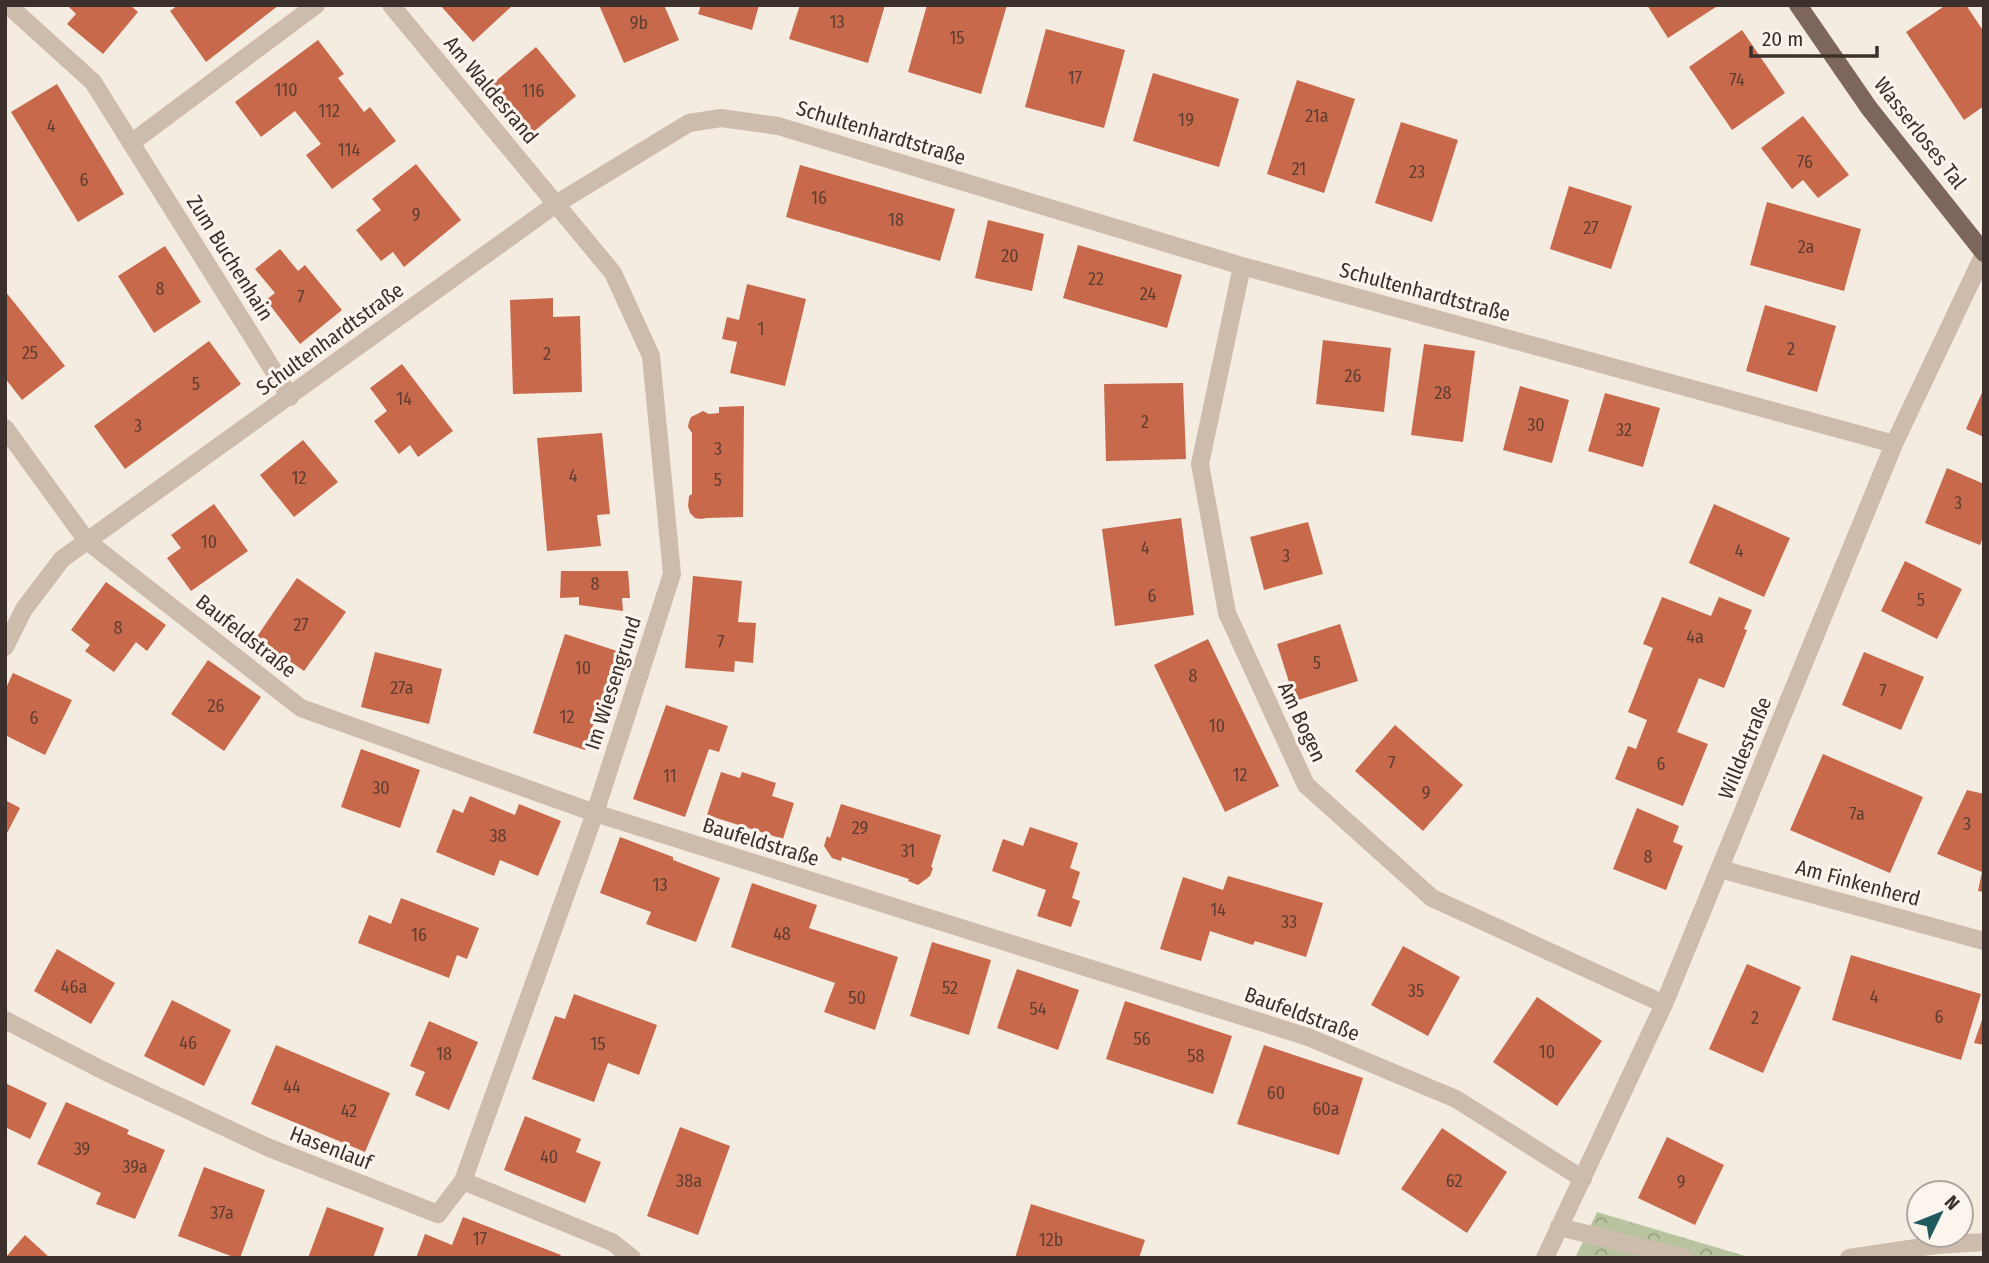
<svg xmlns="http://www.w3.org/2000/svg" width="1989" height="1263" viewBox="0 0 1989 1263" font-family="'Fira Sans Condensed',sans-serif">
  <defs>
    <pattern id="forest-crowns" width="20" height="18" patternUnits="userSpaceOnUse" patternTransform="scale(1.75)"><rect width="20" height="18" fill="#b8c4a0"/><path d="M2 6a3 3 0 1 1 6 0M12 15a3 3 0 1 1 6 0" fill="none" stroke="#97a083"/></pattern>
  </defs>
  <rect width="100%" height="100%" fill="#f4ebe1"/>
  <polygon fill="url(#forest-crowns)" points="1597,1212 1752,1258 1575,1258"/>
  <g fill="#c8694b">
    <polygon points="67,5 130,5 138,12 103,54 67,24 76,14"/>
    <polygon points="178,5 279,5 206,62 170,11"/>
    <polygon points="440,5 513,5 473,42"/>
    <polygon points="599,5 664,5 679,40 624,63"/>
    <polygon points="701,5 759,5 752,30 698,14"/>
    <polygon points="800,5 885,5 868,63 789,39"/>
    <polygon points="927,5 1007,5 981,94 908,72"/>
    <polygon points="1647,5 1719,5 1668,38"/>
    <polygon points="1946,5 1966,5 1984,32 1984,106 1964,120 1906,32"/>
    <polygon points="1046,29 1125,50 1104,128 1025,107"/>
    <polygon points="1742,30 1785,93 1732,130 1689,67"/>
    <polygon points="318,40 344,74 338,78 364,112 370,107 396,141 332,189 306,155 321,144 295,111 261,137 235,102"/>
    <polygon points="536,47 576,96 531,134 490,86"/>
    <polygon points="1153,73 1239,99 1219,167 1133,141"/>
    <polygon points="1297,80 1355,99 1324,193 1267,174"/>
    <polygon points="57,84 124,194 78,222 11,112"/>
    <polygon points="1803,116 1849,175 1818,198 1803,180 1792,189 1761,148"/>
    <polygon points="1401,122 1458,140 1432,222 1375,203"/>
    <polygon points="416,164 461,220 404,267 393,252 381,261 356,230 381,210 372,199"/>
    <polygon points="800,165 955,209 940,261 786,217"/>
    <polygon points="1569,186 1632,206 1611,269 1550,249"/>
    <polygon points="1767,202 1861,229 1844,291 1750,265"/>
    <polygon points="988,220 1044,234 1032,291 975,278"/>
    <polygon points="1078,245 1182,275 1167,328 1063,298"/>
    <polygon points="165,246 201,302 154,333 118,276"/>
    <polygon points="280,249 298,271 305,265 342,310 300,344 266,300 275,293 255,269"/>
    <polygon points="747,284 806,299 785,386 730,373 737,342 722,339 727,317 739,320"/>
    <polygon points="5,291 65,366 22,400 5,378"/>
    <polygon points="553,298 553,317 580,316 582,392 513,394 510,300"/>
    <polygon points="1765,305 1836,326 1817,392 1746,371"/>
    <polygon points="1323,340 1391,348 1384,412 1316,404"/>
    <polygon points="209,341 241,384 125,469 94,426"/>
    <polygon points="1424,344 1475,351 1463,442 1411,435"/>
    <polygon points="402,364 453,431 418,457 410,445 399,454 374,421 387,411 370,388"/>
    <polygon points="1183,383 1186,459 1106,461 1104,384"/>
    <polygon points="1520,386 1569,400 1552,463 1503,450"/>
    <polygon points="1984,388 1984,437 1966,429"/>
    <polygon points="1605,393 1660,408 1643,467 1588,451"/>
    <polygon points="744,406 743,517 707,518 701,519 695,518 690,513 688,506 689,496 692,494 692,433 688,427 689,422 691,417 703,411 709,414 719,413 719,407"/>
    <polygon points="602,433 610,514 597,515 601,546 547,551 537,438"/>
    <polygon points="303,440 338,482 294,517 260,475"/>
    <polygon points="1947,468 1984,484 1984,535 1980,545 1925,523"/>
    <polygon points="214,504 248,551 191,591 167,558 181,548 171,535"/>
    <polygon points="1714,504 1790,538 1764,597 1689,563"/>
    <polygon points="1181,518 1194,615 1115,626 1102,529"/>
    <polygon points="1308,522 1323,574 1264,590 1250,537"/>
    <polygon points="1905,561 1962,589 1937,639 1881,611"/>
    <polygon points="561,571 628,571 630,598 622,598 623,611 579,605 579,597 560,598"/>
    <polygon points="693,576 742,581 738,622 756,623 753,663 735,661 734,672 685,668"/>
    <polygon points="297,578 346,612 304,671 256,638"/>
    <polygon points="106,582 166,625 147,651 136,642 114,672 85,651 90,645 71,630"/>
    <polygon points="1662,597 1711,616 1719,597 1752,610 1744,629 1747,630 1724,688 1699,678 1677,732 1708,744 1683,806 1615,779 1628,746 1636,749 1647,720 1628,712 1653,648 1643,644"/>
    <polygon points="1340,624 1358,681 1295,701 1277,644"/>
    <polygon points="565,634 617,651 585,750 533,733"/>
    <polygon points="1208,639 1279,786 1225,812 1154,665"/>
    <polygon points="375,652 442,669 429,724 361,707"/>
    <polygon points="1864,652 1924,677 1901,730 1842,705"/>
    <polygon points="208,660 261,697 224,751 171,714"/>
    <polygon points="13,673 72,700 45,755 5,735 5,690"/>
    <polygon points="666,705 728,726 719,752 709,749 685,817 633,799"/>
    <polygon points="1395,725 1463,785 1423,831 1355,771"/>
    <polygon points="361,749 420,770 400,828 341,807"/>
    <polygon points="1823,754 1923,797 1890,873 1790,830"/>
    <polygon points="721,772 740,778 742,772 776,783 772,796 794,803 783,839 707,815"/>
    <polygon points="1967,790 1984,794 1984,892 1978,891 1982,872 1937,854"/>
    <polygon points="470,796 515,815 519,804 561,821 538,876 500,860 494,876 436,852 453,809 463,813"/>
    <polygon points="5,800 20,808 5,837"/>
    <polygon points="841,804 941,835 931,867 933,868 930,876 918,885 908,881 909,879 875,868 842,857 841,861 832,858 824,846 827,836 830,838"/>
    <polygon points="1637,808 1679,826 1673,842 1683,846 1666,890 1613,869"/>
    <polygon points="1030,827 1078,843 1070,868 1080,872 1072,898 1080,901 1071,927 1037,916 1046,890 992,871 1003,839 1023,846"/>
    <polygon points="620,837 673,857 673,860 720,878 696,942 646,924 651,912 600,893"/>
    <polygon points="1228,876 1323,903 1306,957 1255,941 1253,945 1210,931 1201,961 1160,949 1183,877 1223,890"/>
    <polygon points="752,883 817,905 809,928 898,957 875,1030 824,1012 835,983 731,947"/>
    <polygon points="401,898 479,928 467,959 457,955 449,978 358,943 369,915 391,924"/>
    <polygon points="932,942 991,960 969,1035 910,1016"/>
    <polygon points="1403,946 1460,977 1428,1036 1371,1005"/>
    <polygon points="57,949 115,983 91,1024 34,991"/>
    <polygon points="1851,955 1981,994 1961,1060 1832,1020"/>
    <polygon points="1747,964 1801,987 1763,1073 1709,1049"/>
    <polygon points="1017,969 1079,990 1058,1050 997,1028"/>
    <polygon points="574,994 657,1025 639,1075 608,1063 594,1102 532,1079 555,1016 565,1019"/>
    <polygon points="1537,997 1602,1041 1557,1106 1493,1062"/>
    <polygon points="172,1000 231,1030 204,1086 144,1056"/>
    <polygon points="1125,1001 1232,1036 1213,1094 1106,1059"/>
    <polygon points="1984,1014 1984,1045 1974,1043"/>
    <polygon points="429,1021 478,1042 449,1110 415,1095 425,1072 410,1066"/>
    <polygon points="276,1045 390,1093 365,1152 251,1104"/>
    <polygon points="1264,1045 1363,1078 1339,1155 1237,1124"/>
    <polygon points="5,1083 47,1103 30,1139 5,1127"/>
    <polygon points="66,1102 129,1130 127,1134 165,1150 135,1219 96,1204 101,1193 37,1164"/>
    <polygon points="525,1116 581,1139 576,1152 601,1162 585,1203 504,1170"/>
    <polygon points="680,1127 730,1146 698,1235 647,1216"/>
    <polygon points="1442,1128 1507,1172 1467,1233 1401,1189"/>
    <polygon points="1667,1137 1724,1165 1695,1225 1638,1198"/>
    <polygon points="204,1167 265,1190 240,1258 236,1258 178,1236"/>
    <polygon points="1031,1204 1145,1240 1139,1258 1015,1258"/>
    <polygon points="327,1207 384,1228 373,1258 308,1258"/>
    <polygon points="463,1217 561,1255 559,1258 416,1258 425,1234 452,1245"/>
    <polygon points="25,1235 50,1258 5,1258"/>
  </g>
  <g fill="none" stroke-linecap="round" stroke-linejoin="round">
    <g stroke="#cdbbac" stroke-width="18">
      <polyline points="8,5 93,82 290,397"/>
      <polyline points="391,5 613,273 651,356 672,574 595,813 463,1181"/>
      <polyline points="131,143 316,5"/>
      <polyline points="1242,266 1200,464 1227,613 1306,785 1432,898 1664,1004"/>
      <polyline points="5,428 87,541 301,708 595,813 1308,1037 1456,1099 1583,1179"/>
      <polyline points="5,647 24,609 62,559 556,204 689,123 721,118 778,126 1242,266 1894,444"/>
      <polyline points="1720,869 1984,941"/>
      <polyline points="5,1020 104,1071 267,1147 438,1214 463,1181 612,1242 632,1258"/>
      <polyline points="1559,1227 1685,1258"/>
      <polyline points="1545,1258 1664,1004 1894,444 1984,254"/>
      <polyline points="1849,1258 1936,1245 1984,1242"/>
    </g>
    <polyline stroke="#7d675c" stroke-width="18" points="1798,5 1869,108 1984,253"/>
  </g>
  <g text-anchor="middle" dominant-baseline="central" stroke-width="6" stroke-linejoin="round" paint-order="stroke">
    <g font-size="18" fill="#5e3e33">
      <text x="837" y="22">13</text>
      <text x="639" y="23">9b</text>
      <text x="957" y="38">15</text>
      <text x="1075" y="78">17</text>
      <text x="1737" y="80">74</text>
      <text x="286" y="90">110</text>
      <text x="533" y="91">116</text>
      <text x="329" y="111">112</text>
      <text x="1317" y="116">21a</text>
      <text x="1186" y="120">19</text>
      <text x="51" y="126">4</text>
      <text x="349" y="150">114</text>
      <text x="1805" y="162">76</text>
      <text x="1299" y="169">21</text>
      <text x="1417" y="172">23</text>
      <text x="84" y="180">6</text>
      <text x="819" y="198">16</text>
      <text x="416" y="215">9</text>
      <text x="896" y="220">18</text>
      <text x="1591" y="228">27</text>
      <text x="1806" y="247">2a</text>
      <text x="1010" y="256">20</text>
      <text x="1096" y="279">22</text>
      <text x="160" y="289">8</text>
      <text x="1148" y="294">24</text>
      <text x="301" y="297">7</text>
      <text x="761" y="329">1</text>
      <text x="1791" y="349">2</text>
      <text x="30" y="353">25</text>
      <text x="547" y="354">2</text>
      <text x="1353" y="376">26</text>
      <text x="196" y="384">5</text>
      <text x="1443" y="393">28</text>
      <text x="404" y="399">14</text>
      <text x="1145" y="422">2</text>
      <text x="1536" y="425">30</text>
      <text x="138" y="426">3</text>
      <text x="1624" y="430">32</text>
      <text x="718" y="449">3</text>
      <text x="573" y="476">4</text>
      <text x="299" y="478">12</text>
      <text x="718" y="480">5</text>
      <text x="1958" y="503">3</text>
      <text x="209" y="542">10</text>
      <text x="1145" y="548">4</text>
      <text x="1739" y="551">4</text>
      <text x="1286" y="556">3</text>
      <text x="595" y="584">8</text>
      <text x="1152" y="596">6</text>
      <text x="1921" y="600">5</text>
      <text x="301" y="625">27</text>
      <text x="118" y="628">8</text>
      <text x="1695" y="637">4a</text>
      <text x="721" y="642">7</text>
      <text x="1317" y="663">5</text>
      <text x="583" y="668">10</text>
      <text x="1193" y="676">8</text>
      <text x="402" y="688">27a</text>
      <text x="1883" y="691">7</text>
      <text x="216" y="706">26</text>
      <text x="567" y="717">12</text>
      <text x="34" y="718">6</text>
      <text x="1217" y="726">10</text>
      <text x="1392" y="763">7</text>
      <text x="1661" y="764">6</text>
      <text x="1240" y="775">12</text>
      <text x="670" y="776">11</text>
      <text x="381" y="788">30</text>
      <text x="1426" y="793">9</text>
      <text x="1857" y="814">7a</text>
      <text x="1967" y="824">3</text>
      <text x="860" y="828">29</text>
      <text x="498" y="836">38</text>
      <text x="908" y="851">31</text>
      <text x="1648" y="857">8</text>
      <text x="660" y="885">13</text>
      <text x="1218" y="910">14</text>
      <text x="1289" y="922">33</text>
      <text x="782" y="934">48</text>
      <text x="419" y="935">16</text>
      <text x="74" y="987">46a</text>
      <text x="950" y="988">52</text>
      <text x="1416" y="991">35</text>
      <text x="1874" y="997">4</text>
      <text x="857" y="998">50</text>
      <text x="1038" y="1009">54</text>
      <text x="1939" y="1017">6</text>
      <text x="1755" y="1018">2</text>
      <text x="1142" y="1039">56</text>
      <text x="188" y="1043">46</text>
      <text x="598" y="1044">15</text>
      <text x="1547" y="1052">10</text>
      <text x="444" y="1054">18</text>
      <text x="1196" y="1056">58</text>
      <text x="292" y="1087">44</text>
      <text x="1276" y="1093">60</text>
      <text x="1326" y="1109">60a</text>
      <text x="349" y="1111">42</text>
      <text x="82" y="1149">39</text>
      <text x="549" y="1157">40</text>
      <text x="135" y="1167">39a</text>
      <text x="689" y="1181">38a</text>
      <text x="1454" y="1181">62</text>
      <text x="1681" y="1182">9</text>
      <text x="222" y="1213">37a</text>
      <text x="480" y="1239">17</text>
      <text x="1051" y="1240">12b</text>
    </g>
    <g font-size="21" fill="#3b302b" stroke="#fbf5ee">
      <text transform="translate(491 90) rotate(50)">Am Waldesrand</text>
      <text transform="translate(881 133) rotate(17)">Schultenhardtstraße</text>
      <text transform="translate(1920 133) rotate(52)">Wasserloses Tal</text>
      <text transform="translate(230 258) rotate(58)">Zum Buchenhain</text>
      <text transform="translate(1425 292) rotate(15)">Schultenhardtstraße</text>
      <text transform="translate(330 339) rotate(-36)">Schultenhardtstraße</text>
      <text transform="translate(246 636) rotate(38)">Baufeldstraße</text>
      <text transform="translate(613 683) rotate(-72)">Im Wiesengrund</text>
      <text transform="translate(1302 722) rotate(65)">Am Bogen</text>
      <text transform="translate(1745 748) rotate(-68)">Willdestraße</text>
      <text transform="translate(761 842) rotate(17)">Baufeldstraße</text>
      <text transform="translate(1858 883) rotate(15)">Am Finkenherd</text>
      <text transform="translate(1302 1014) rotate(20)">Baufeldstraße</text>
      <text transform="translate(331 1148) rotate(21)">Hasenlauf</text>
    </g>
  </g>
  <rect width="1989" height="1263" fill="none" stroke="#3b302b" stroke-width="14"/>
  <g transform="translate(1940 1214) rotate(47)"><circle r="33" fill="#fbf5ee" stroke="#aea6a0" stroke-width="2"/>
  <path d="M0-5L12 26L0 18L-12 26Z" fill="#1f5a5e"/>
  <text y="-10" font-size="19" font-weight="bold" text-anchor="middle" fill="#3b302b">N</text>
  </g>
  <path d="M1751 46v10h126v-10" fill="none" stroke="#3b302b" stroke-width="3.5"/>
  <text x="1762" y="46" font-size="21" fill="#3b302b" stroke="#fbf5ee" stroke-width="5" paint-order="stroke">20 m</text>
</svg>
